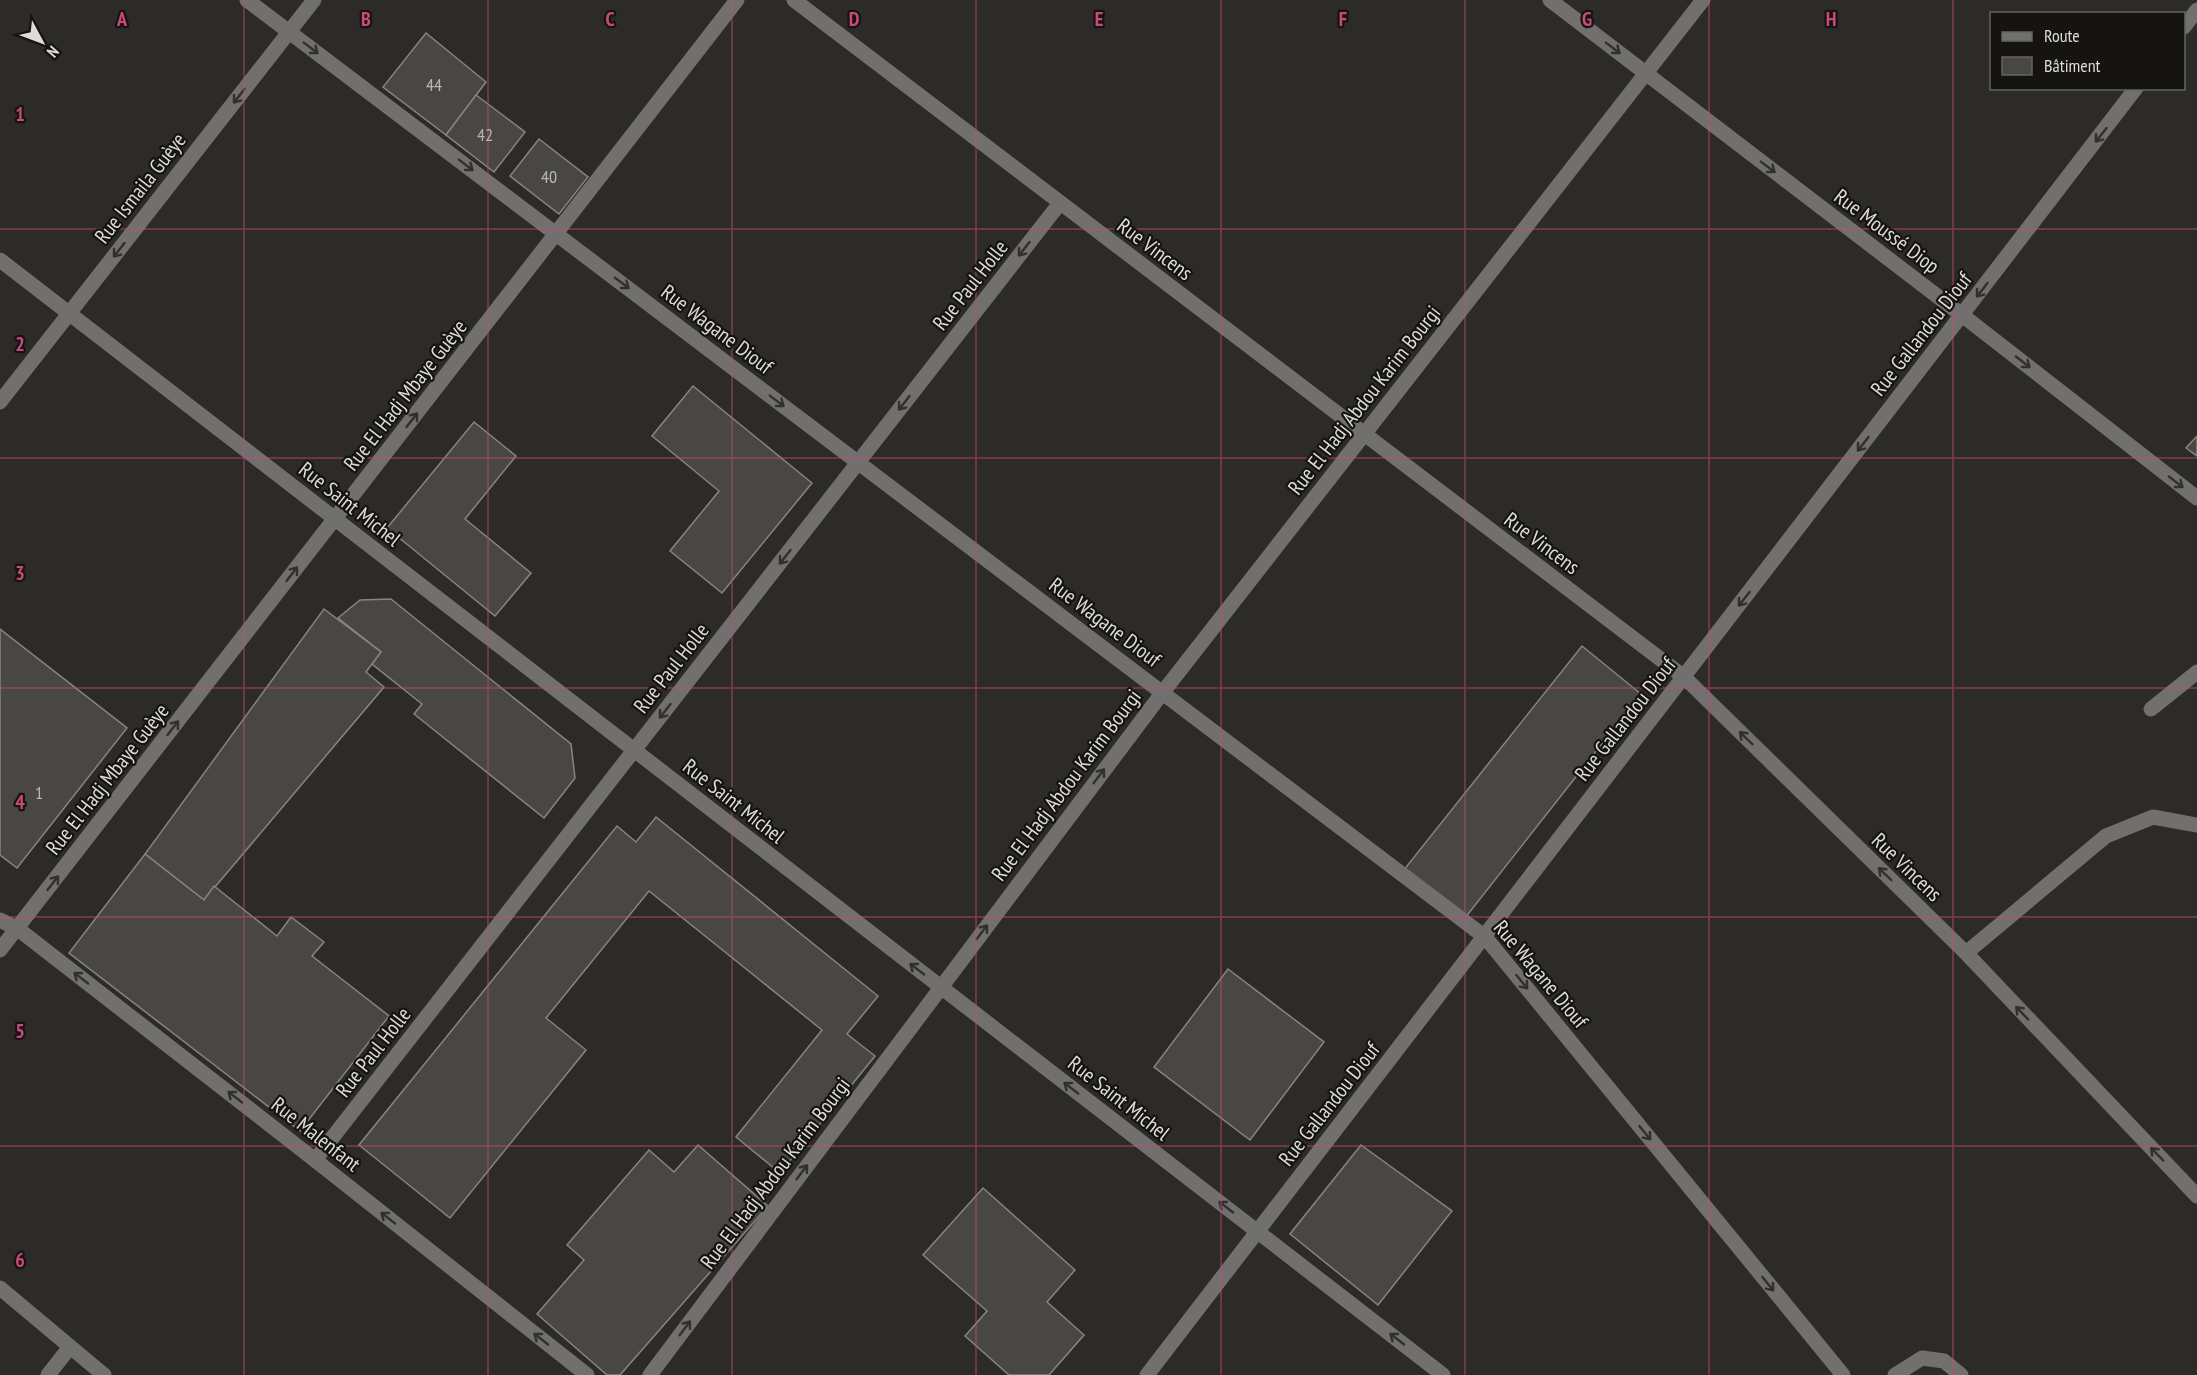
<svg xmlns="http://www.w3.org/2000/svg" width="2197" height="1375" viewBox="0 0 2197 1375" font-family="'PT Sans Narrow',sans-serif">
  <rect width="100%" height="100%" fill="#2d2b27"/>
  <g fill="#494743" stroke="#878580" stroke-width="1.5">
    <polygon points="426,33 486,82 446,135 383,87"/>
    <polygon points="476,95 525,132 494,172 446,135"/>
    <polygon points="539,139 588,177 559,214 510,176"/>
    <polygon points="693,386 812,483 722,593 670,551 719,491 652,436"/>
    <polygon points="474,422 516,456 465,519 531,573 495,616 387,528"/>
    <polygon points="2197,436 2197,456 2186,448"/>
    <polygon points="391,599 571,744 575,778 544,818 414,714 422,704 372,664 381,652 338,618 360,600"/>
    <polygon points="324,609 381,652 366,672 384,687 204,900 145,854"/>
    <polygon points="0,629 127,728 17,868 0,855"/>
    <polygon points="1582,646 1641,694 1465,918 1403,871"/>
    <polygon points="656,817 878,996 847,1034 875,1056 780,1173 736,1137 822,1030 649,891 546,1018 586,1050 450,1218 359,1145 617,826 636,842"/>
    <polygon points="145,854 204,900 214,886 277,936 291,917 324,942 312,956 389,1016 300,1131 69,953"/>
    <polygon points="1228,969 1324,1042 1250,1140 1154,1067"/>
    <polygon points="698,1145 768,1206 620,1375 607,1375 537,1314 584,1260 567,1245 649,1150 674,1172"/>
    <polygon points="1361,1145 1452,1211 1378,1305 1290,1234"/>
    <polygon points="983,1188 1075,1270 1047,1302 1084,1335 1049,1375 1009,1375 965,1336 987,1311 923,1255"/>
  </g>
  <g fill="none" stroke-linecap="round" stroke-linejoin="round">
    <g stroke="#71706e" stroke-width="15">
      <polyline points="247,0 1485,937 1843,1375"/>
      <polyline points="794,0 1684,677 1966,953 2197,1196"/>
      <polyline points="1550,0 1962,315 2197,498"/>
      <polyline points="2184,27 2197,10"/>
      <polyline points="0,260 1443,1375"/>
      <polyline points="0,402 314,0"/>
      <polyline points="2151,709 2197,672"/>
      <polyline points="0,920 18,929 315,1160 587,1375"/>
      <polyline points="0,950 737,0"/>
      <polyline points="1966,953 2106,836 2153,817 2197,825"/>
      <polyline points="315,1160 1060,203"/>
      <polyline points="0,1288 104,1375"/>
      <polyline points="48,1375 70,1347"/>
      <polyline points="650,1375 1163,692 1703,0"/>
      <polyline points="1147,1375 2136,88"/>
      <polyline points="1895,1375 1922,1358 1944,1361 1961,1375"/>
    </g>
  </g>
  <defs><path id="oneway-shaft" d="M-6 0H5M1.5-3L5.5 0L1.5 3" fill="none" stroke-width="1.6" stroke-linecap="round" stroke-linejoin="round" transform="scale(1.5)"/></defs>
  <g stroke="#31302e">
    <use href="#oneway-shaft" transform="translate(311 48) rotate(37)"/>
    <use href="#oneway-shaft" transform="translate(1613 48) rotate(37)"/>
    <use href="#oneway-shaft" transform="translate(239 96) rotate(128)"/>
    <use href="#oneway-shaft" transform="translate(2101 135) rotate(128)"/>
    <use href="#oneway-shaft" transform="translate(466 165) rotate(37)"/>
    <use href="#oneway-shaft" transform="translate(1768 167) rotate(37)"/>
    <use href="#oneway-shaft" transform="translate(1024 249) rotate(128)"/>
    <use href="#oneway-shaft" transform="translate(119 250) rotate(128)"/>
    <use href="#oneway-shaft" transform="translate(622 283) rotate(37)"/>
    <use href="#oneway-shaft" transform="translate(1982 290) rotate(128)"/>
    <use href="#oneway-shaft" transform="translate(2023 362) rotate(38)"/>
    <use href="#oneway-shaft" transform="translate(777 401) rotate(37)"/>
    <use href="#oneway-shaft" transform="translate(904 403) rotate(128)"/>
    <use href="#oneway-shaft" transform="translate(412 420) rotate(-52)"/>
    <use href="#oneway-shaft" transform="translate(1863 444) rotate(128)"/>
    <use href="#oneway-shaft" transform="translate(2176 482) rotate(38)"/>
    <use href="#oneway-shaft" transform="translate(785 557) rotate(128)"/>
    <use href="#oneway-shaft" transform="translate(292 574) rotate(-52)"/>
    <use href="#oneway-shaft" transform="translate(1744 599) rotate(128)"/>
    <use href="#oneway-shaft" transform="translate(665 711) rotate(128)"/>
    <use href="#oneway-shaft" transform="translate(173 728) rotate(-52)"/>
    <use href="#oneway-shaft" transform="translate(1746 738) rotate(-136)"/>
    <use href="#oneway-shaft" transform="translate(1099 776) rotate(-53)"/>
    <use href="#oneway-shaft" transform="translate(1885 874) rotate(-136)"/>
    <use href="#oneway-shaft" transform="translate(53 883) rotate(-52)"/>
    <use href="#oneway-shaft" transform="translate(982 932) rotate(-53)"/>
    <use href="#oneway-shaft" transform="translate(917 969) rotate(-142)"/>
    <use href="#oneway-shaft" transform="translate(81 978) rotate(-142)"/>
    <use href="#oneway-shaft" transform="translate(1522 982) rotate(51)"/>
    <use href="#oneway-shaft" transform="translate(2022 1013) rotate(-134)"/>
    <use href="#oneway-shaft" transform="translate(1071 1088) rotate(-142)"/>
    <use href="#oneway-shaft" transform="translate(235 1097) rotate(-142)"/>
    <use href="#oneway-shaft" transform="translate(1645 1133) rotate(51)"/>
    <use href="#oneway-shaft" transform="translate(2157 1154) rotate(-134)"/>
    <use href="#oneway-shaft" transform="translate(802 1172) rotate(-53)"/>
    <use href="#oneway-shaft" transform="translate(1226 1207) rotate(-142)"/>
    <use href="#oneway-shaft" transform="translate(388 1218) rotate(-142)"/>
    <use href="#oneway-shaft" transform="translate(1768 1284) rotate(51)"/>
    <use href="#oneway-shaft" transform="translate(685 1328) rotate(-53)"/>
    <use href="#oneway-shaft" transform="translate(541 1339) rotate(-142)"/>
    <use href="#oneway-shaft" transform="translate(1397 1339) rotate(-142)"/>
  </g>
  <path fill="none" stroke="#c9497a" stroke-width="1.5" stroke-opacity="0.55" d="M244,0V1375M488,0V1375M732,0V1375M976,0V1375M1221,0V1375M1465,0V1375M1709,0V1375M1953,0V1375M0,229H2197M0,458H2197M0,688H2197M0,917H2197M0,1146H2197"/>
  <g text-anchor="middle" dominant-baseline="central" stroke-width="4.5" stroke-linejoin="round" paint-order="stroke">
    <g font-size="18" fill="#b8b7b4">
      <text x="434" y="84">44</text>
      <text x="485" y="134">42</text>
      <text x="549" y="176">40</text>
      <text x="39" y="792">1</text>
    </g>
    <g font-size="21" fill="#dddcd9" stroke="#151412">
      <text transform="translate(140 188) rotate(-52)">Rue Ismaila Guèye</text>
      <text transform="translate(1887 231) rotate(37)">Rue Moussé Diop</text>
      <text transform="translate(1155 249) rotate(37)">Rue Vincens</text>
      <text transform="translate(970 285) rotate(-52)">Rue Paul Holle</text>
      <text transform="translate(717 329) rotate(37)">Rue Wagane Diouf</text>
      <text transform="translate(1921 334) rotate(-52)">Rue Gallandou Diouf</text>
      <text transform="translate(405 395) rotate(-52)">Rue El Hadj Mbaye Guèye</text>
      <text transform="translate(1364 400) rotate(-52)">Rue El Hadj Abdou Karim Bourgi</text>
      <text transform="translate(350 504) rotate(38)">Rue Saint Michel</text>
      <text transform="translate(1542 543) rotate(37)">Rue Vincens</text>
      <text transform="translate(1105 622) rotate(37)">Rue Wagane Diouf</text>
      <text transform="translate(671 668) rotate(-52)">Rue Paul Holle</text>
      <text transform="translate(1625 719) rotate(-52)">Rue Gallandou Diouf</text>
      <text transform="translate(107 779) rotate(-52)">Rue El Hadj Mbaye Guèye</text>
      <text transform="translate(1066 785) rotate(-53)">Rue El Hadj Abdou Karim Bourgi</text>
      <text transform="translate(734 801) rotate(38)">Rue Saint Michel</text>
      <text transform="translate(1907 867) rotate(44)">Rue Vincens</text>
      <text transform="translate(1541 974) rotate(50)">Rue Wagane Diouf</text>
      <text transform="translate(373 1052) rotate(-52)">Rue Paul Holle</text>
      <text transform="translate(1119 1098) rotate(38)">Rue Saint Michel</text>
      <text transform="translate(1329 1104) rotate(-52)">Rue Gallandou Diouf</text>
      <text transform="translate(316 1134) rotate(38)">Rue Malenfant</text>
      <text transform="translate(775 1173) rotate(-53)">Rue El Hadj Abdou Karim Bourgi</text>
    </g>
  </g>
  <g font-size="20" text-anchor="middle" font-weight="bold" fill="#c9497a" stroke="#151412" stroke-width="4.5" stroke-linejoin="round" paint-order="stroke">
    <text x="122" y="26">A</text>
    <text x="366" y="26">B</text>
    <text x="610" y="26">C</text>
    <text x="854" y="26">D</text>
    <text x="1099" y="26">E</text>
    <text x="1343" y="26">F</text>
    <text x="1587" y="26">G</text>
    <text x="1831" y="26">H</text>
    <text x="20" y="121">1</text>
    <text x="20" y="351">2</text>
    <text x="20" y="580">3</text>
    <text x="20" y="809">4</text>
    <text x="20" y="1038">5</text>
    <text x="20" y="1267">6</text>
  </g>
  <rect x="1990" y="12" width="195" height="78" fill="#151412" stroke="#656462" stroke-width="1.5"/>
  <rect x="2002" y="32" width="30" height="9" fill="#71706e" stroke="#656462" stroke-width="1.5"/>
  <text x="2044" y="42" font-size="18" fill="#dddcd9">Route</text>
  <rect x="2002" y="57" width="30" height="18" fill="#494743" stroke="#656462" stroke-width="1.5"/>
  <text x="2044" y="72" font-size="18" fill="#dddcd9">Bâtiment</text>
  <g transform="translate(42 42) rotate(131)" stroke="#151412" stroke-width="4.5" paint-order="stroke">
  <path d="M0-4.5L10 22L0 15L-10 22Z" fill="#dddcd9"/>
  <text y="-9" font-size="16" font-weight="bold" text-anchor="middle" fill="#dddcd9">N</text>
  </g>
</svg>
